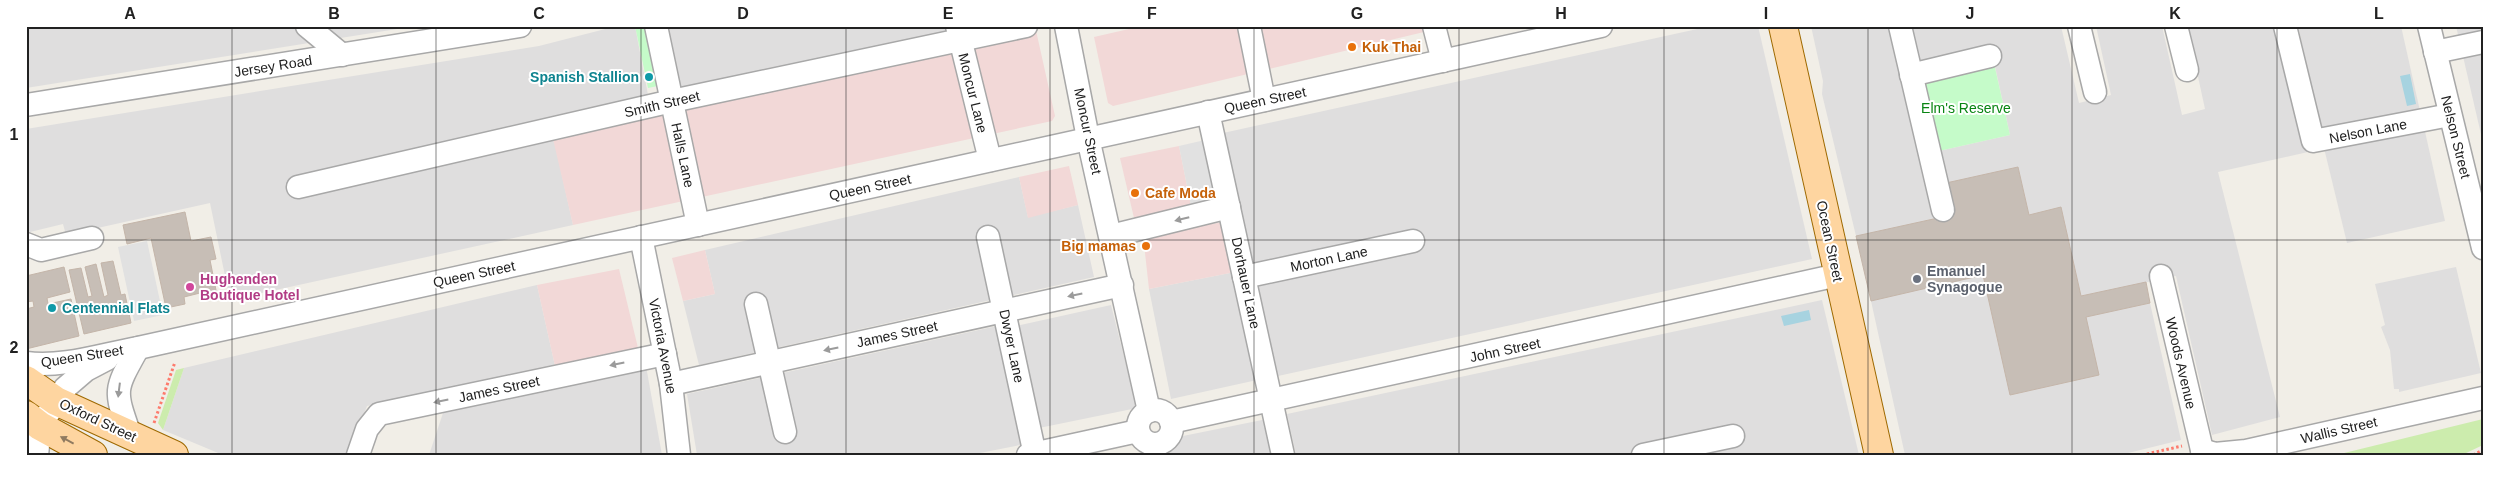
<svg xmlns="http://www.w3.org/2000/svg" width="2509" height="481" viewBox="0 0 2509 481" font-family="Arial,sans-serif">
  <rect width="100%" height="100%" fill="#f1eee7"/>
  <g fill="#dfdede">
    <polygon points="26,26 416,26 26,88"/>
    <polygon points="617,26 635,26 648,95 549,117 573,225 230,300 210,203 66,235 63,224 30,232 26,230 26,129 539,46"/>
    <polygon points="666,26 950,26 951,30 679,90"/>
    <polygon points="1711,26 1758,26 1812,259 1278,376 1223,133"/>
    <polygon points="1811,26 1894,26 1938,218 1856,236 1822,94 1823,81"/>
    <polygon points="1910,26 2061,26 2079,103 2111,95 2096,26 2162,26 2182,115 2205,109 2187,26 2281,26 2308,152 2218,172 2280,417 2212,435 2176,276 2081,296 2061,208 2029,215 2018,167 1946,183 1939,151 2010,135 1991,48 1919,64"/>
    <polygon points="2298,26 2401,26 2420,111 2322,132"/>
    <polygon points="2456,26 2483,26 2483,143"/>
    <polygon points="2424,127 2445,221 2347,243 2324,148"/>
    <polygon points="1019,177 1028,217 1078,205 1094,277 699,365 683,301 715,294 705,250"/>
    <polygon points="2456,267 2481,373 2399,392 2399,389 2394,389 2390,350 2381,327 2385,325 2375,284"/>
    <polygon points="1235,272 1257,380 1171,399 1149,289"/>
    <polygon points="1983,275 2010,394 2086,317 2150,303 2181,440 2120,455 1905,455 1871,301"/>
    <polygon points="537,285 555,366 367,406 348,455 223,455 163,430 184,368"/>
    <polygon points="1822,300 1859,455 1296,455 1287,414"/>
    <polygon points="1111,305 1137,408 1039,428 1016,326"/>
    <polygon points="997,326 1025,444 970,455 697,455 687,394"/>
    <polygon points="646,366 662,455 429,455 444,410"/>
    <polygon points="1267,419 1275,455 1171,455 1169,448 1183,436"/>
  </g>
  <g fill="#f2d8d7">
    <polygon points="965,26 1035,26 1055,116 1052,121 573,225 553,139 684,109"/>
    <polygon points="1142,26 1423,26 1424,32 1113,106 1108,103 1094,37"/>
    <polygon points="1179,146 1191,206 1134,218 1120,158"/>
    <polygon points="1069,166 1078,205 1028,218 1019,177"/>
    <polygon points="1224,222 1235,272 1149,289 1143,235"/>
    <polygon points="705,250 715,294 683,301 672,258"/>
    <polygon points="619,269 638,348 555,366 537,285"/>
  </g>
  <g fill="#ccecad">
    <polygon points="184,368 163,430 158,423 176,370"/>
    <polygon points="2483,419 2483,445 2462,455 2336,455"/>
  </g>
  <g fill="#c5fbc9">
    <polygon points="635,26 651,26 663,85 648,88"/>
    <polygon points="1994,63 2010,135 1939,151 1922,80"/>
  </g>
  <g fill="#e1e1e1">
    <polygon points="1205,140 1218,200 1191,206 1179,146"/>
    <polygon points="147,241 163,315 134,321 118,247"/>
  </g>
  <g fill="#a7d3e0">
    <polygon points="2410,74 2416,104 2407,106 2400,76"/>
    <polygon points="1809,310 1811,320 1784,326 1781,316"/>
  </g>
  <g fill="#c7beb6" stroke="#c4b5a9">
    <polygon points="2018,167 2029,215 2061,207 2081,296 2146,282 2150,303 2086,317 2099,375 2010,395 1983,275 1871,301 1856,236 1938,218 1946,183"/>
    <polygon points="185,212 191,241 211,237 216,259 210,260 217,295 201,298 200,293 184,297 185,304 166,308 151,238 127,244 123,225"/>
    <polygon points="113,261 121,295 125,294 131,323 84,334 69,270 81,268 88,297 92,296 85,267 96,264 104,297 108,295 101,263"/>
    <polygon points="64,267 70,292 47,298 48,304 71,299 79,336 26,349 26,309 34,307 33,301 26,302 26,276"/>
  </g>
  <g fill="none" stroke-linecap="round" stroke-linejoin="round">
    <g stroke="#a8a8a8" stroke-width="25">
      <g id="minor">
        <polyline points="307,26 342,55"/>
        <polyline points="656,26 698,225"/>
        <polyline points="957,26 990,160"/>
        <polyline points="1066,26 1088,138 1149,411"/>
        <polyline points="1249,26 1264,100"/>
        <polyline points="1434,26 1443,61"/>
        <polyline points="1900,26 1943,210"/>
        <polyline points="2079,26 2095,92"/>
        <polyline points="2176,26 2187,70"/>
        <polyline points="2285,26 2313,141 2450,115"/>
        <polyline points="2429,26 2483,248"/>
        <polyline points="2435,52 2483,42"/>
        <polyline points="1911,75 1990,56"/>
        <polyline points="26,105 520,26"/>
        <polyline points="1208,112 1283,455"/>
        <polyline points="298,187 672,101 1026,26"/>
        <polyline points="1111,236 1229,207"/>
        <polyline points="641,237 671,384 679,455"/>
        <polyline points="988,237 1035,455"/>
        <polyline points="26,244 41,250 92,238"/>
        <polyline points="2161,276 2202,450"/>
        <polyline points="1244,277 1413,241"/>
        <polyline points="756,304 785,432"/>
        <path d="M26,363C63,368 103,354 138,348L1601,26"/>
        <polyline points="671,384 1122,285"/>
        <circle cx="1155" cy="427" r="17"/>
        <polyline points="1171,422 1838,275"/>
        <path d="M130,435C114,389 114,391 138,348"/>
        <polyline points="2202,450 2215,454 2246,451 2483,398"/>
        <polyline points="37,455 40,426 65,388 86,370 107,359"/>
        <polyline points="358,455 367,429 379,414 665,354"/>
        <polyline points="1028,455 1138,431"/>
        <polyline points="1643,455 1733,436"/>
      </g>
    </g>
    <g stroke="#9e6900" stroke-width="30">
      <g id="major">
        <polyline points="1783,26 1879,455"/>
        <polyline points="26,380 56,401 174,455"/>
        <polyline points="26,415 40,426 93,455"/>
      </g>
    </g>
    <g stroke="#fd7b6d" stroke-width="3" stroke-dasharray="2.5 2.5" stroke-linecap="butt">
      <polyline points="154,423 175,362"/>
      <polyline points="2142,455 2182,446"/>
      <polyline points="2473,455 2483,450"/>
    </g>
    <use href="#minor" stroke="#fff" stroke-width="22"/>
    <use href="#major" stroke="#fed5a0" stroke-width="28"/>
  </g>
  <defs><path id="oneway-solid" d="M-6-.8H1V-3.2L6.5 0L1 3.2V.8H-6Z" transform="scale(1.25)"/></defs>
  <g fill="#9b9b9b">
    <use href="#oneway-solid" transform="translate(1182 219) rotate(166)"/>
    <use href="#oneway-solid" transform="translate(1075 295) rotate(168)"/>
    <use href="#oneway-solid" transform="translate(831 349) rotate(168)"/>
    <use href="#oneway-solid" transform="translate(617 364) rotate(168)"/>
    <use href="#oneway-solid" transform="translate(119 390) rotate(97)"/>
    <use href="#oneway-solid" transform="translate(441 401) rotate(168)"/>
  </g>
  <use fill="#907b60" href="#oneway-solid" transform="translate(67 440) rotate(-152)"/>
  <path fill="none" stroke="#212121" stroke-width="1" stroke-opacity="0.55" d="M232,26V455M436,26V455M641,26V455M846,26V455M1050,26V455M1254,26V455M1459,26V455M1664,26V455M1868,26V455M2072,26V455M2277,26V455M26,240H2483"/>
  <g fill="#e8710a" stroke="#fff" stroke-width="2">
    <circle cx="1352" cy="47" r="5"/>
    <circle cx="1135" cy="193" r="5"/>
    <circle cx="1146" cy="246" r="5"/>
  </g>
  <g fill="#0f9aa8" stroke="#fff" stroke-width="2">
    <circle cx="649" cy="77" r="5"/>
    <circle cx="52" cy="308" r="5"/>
  </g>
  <circle fill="#6b7280" stroke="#fff" stroke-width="2" cx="1917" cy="279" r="5"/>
  <circle fill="#d1479c" stroke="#fff" stroke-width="2" cx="190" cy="287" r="5"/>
  <g text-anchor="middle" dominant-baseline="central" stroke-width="4" stroke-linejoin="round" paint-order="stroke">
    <g font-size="14" font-weight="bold" fill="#c56008" stroke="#fff" text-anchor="start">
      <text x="1362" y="47">Kuk Thai</text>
      <text x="1145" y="193">Cafe Moda</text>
      <text x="1136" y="246" text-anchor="end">Big mamas</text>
    </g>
    <g font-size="14" fill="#212121" stroke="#fff">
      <text transform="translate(273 66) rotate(-9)">Jersey Road</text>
      <text transform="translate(973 93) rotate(76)">Moncur Lane</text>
      <text transform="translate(1265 100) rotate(-12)">Queen Street</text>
      <text transform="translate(662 104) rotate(-13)">Smith Street</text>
      <text transform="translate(1088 131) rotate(78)">Moncur Street</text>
      <text transform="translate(2368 131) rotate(-11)">Nelson Lane</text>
      <text transform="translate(2456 137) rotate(76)">Nelson Street</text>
      <text transform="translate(683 155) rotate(78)">Halls Lane</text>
      <text transform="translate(870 187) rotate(-12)">Queen Street</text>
      <text transform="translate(1830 241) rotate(78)">Ocean Street</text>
      <text transform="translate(1329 259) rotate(-12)">Morton Lane</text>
      <text transform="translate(474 274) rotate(-12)">Queen Street</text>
      <text transform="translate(1246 283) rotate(78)">Dorhauer Lane</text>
      <text transform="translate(897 334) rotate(-12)">James Street</text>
      <text transform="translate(663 346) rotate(79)">Victoria Avenue</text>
      <text transform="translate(1012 346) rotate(78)">Dwyer Lane</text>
      <text transform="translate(1505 350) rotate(-12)">John Street</text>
      <text transform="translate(82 356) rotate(-9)">Queen Street</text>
      <text transform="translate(2181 363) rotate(77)">Woods Avenue</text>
      <text transform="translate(499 389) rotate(-12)">James Street</text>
      <text transform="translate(98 420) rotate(25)">Oxford Street</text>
      <text transform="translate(2339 430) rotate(-13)">Wallis Street</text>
    </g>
    <g font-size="14" font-weight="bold" fill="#0d838f" stroke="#fff" text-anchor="end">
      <text x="639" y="77">Spanish Stallion</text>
      <text x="62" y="308" text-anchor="start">Centennial Flats</text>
    </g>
    <g font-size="14" fill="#098513" stroke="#fff">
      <text x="1966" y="108">Elm's Reserve</text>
    </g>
    <g font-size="14" font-weight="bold" fill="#5b616d" stroke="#fff" text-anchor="start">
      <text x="1927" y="271">Emanuel<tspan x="1927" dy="16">Synagogue</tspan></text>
    </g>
    <g font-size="14" font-weight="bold" fill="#b23c85" stroke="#fff" text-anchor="start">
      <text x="200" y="279">Hughenden<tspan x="200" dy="16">Boutique Hotel</tspan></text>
    </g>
  </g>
  <rect width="2509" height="481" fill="none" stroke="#ffffff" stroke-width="55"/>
  <rect x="28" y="28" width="2454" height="426" fill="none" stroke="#212121" stroke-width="2"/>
  <g font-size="16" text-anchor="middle" font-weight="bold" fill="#212121">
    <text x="130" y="19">A</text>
    <text x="334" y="19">B</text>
    <text x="539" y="19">C</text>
    <text x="743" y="19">D</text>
    <text x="948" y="19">E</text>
    <text x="1152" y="19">F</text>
    <text x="1357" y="19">G</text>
    <text x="1561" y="19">H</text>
    <text x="1766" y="19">I</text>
    <text x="1970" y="19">J</text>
    <text x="2175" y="19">K</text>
    <text x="2379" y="19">L</text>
    <text x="14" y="140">1</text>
    <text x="14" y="353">2</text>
  </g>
</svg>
